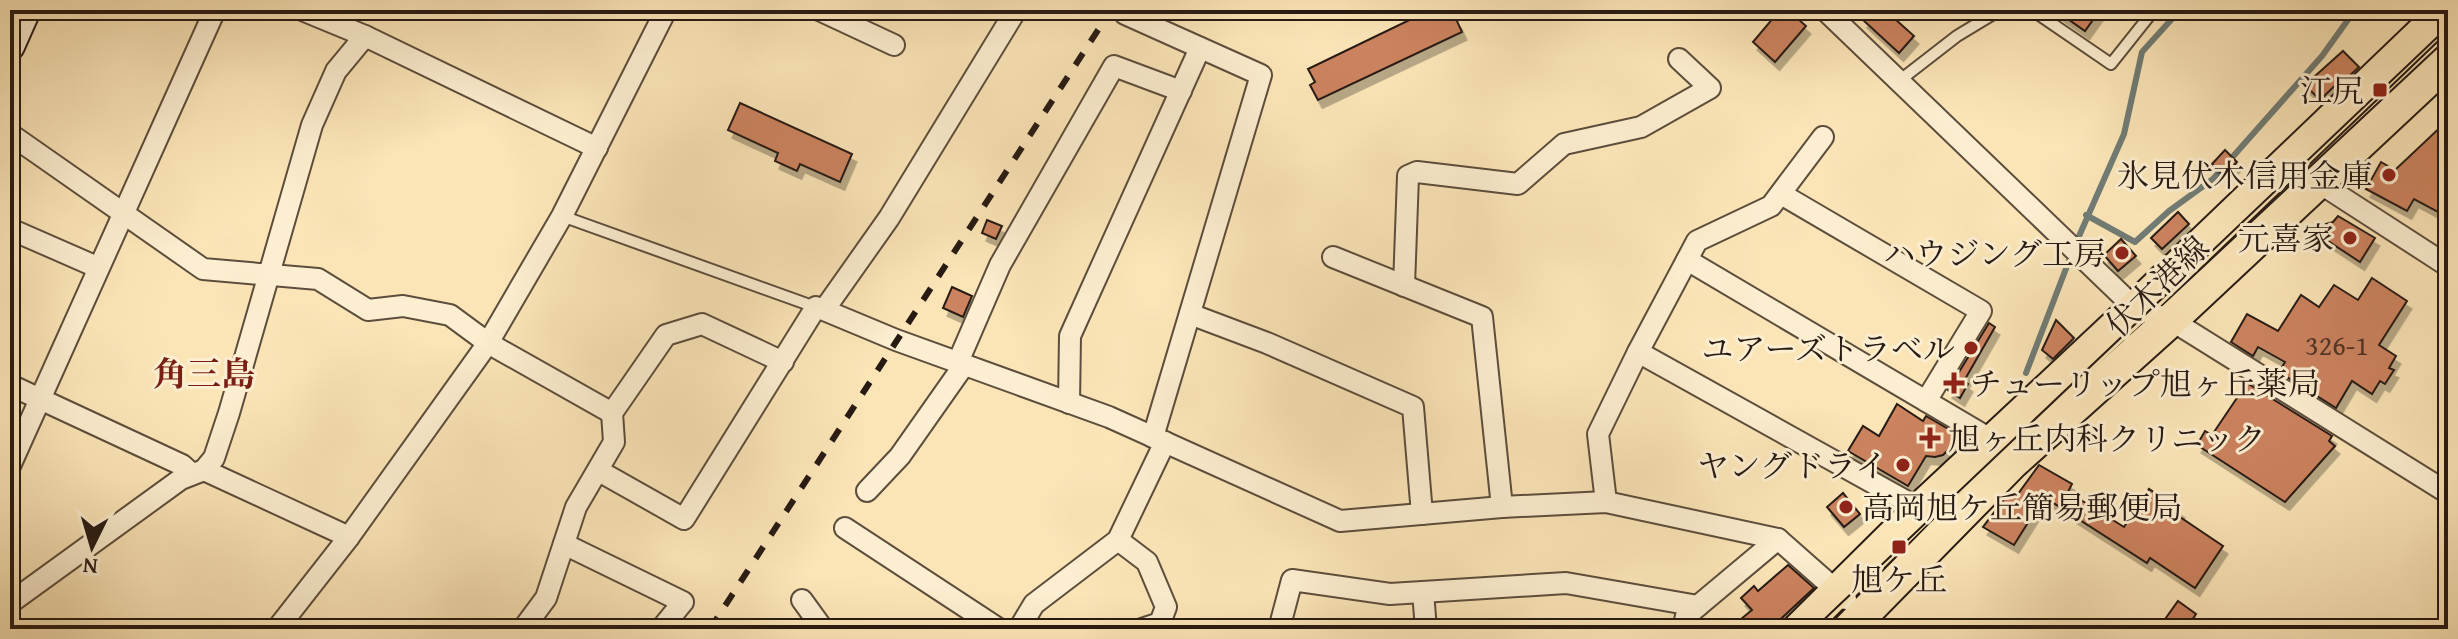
<svg xmlns="http://www.w3.org/2000/svg" width="2458" height="639" viewBox="0 0 2458 639" font-family="'Gentium Book Plus','Noto Serif JP',serif">
  <defs>
    <filter id="shadow"><feDropShadow dx="4.5" dy="8" stdDeviation="0" flood-color="#0004"/></filter>
  </defs>
  <rect width="100%" height="100%" fill="#fbe5b7"/>
  <filter id="stains"><feTurbulence type="fractalNoise" baseFrequency=".0025" numOctaves="4"/><feColorMatrix values="0 0 0 0 .2 0 0 0 0 .09 0 0 0 0 .02 0 0 0 .5 -.17"/></filter>
  <radialGradient id="worn" r=".72"><stop offset=".6" stop-color="#630" stop-opacity="0"/><stop offset="1" stop-color="#630" stop-opacity=".3"/></radialGradient>
  <g fill="none" stroke-linecap="round" stroke-linejoin="round">
    <g stroke="#707c75" stroke-width="6">
      <polyline points="2086,215 2135,242 2169,211 2213,179 2322,56 2355,10"/>
      <polyline points="2076,243 2124,134 2142,52 2180,10"/>
      <polyline points="2026,373 2072,253"/>
    </g>
  </g>
  <g fill="#cc835e" stroke="#271a13" stroke-width="2" filter="url(#shadow)">
    <polygon points="1430,10 1437,19 1449,14 1457,21 1462,32 1318,100 1310,85 1315,82 1308,69"/>
    <polygon points="1780,10 1788,10 1806,26 1775,62 1753,42"/>
    <polygon points="1873,10 1885,10 1914,36 1899,53 1863,20"/>
    <polygon points="2055,10 2100,10 2085,31"/>
    <polygon points="2343,51 2359,67 2347,78 2345,76 2320,100 2305,85"/>
    <polygon points="740,103 852,154 840,182 800,164 797,171 775,161 778,153 728,130"/>
    <polygon points="2448,120 2448,194 2438,212 2414,199 2407,211 2366,189 2381,162 2395,170"/>
    <polygon points="2225,150 2237,162 2224,176 2212,164"/>
    <polygon points="2178,212 2189,224 2162,249 2151,238"/>
    <polygon points="2338,216 2375,238 2360,262 2325,239 2328,232 2326,224 2333,222"/>
    <polygon points="987,220 1002,226 996,239 982,233"/>
    <polygon points="2121,239 2136,256 2118,271 2104,255"/>
    <polygon points="2372,278 2407,301 2379,345 2396,356 2389,368 2394,370 2385,384 2380,381 2372,394 2352,381 2336,408 2279,372 2285,362 2258,347 2253,356 2231,342 2247,314 2278,331 2301,295 2319,307 2334,285 2358,300"/>
    <polygon points="952,287 972,296 963,317 943,308"/>
    <polygon points="2056,320 2074,338 2053,359 2042,350"/>
    <polygon points="1989,323 1995,327 1964,381 1968,384 1960,398 1948,390"/>
    <polygon points="2247,383 2332,436 2329,441 2335,446 2285,502 2197,445 2205,431 2212,435"/>
    <polygon points="1897,404 1923,421 1926,416 1950,430 1952,436 1951,447 1943,455 1935,457 1926,456 1908,486 1848,451 1863,426 1879,436"/>
    <polygon points="2039,465 2072,484 2068,492 2124,527 2149,489 2180,510 2177,515 2223,546 2195,588 2150,558 2147,563 2044,497 2014,545 1983,527 2008,494 2015,498"/>
    <polygon points="1843,493 1860,514 1844,527 1827,507"/>
    <polygon points="1788,565 1814,588 1770,629 1729,629 1752,610 1741,598 1754,586 1758,591"/>
    <polygon points="2178,601 2196,614 2186,629 2158,629"/>
  </g>
  <g fill="none" stroke-linecap="round" stroke-linejoin="round">
    <g stroke="#5c4d3c" stroke-width="14">
      <g id="lane">
        <polyline points="2032,10 2111,64 2154,10"/>
        <polyline points="2403,10 2431,24 2448,39"/>
        <polyline points="1899,81 1957,36 2000,10"/>
        <polyline points="562,216 818,308"/>
      </g>
    </g>
    <g stroke="#5c4d3c" stroke-width="24">
      <g id="street">
        <polyline points="302,10 365,36 597,148"/>
        <polyline points="819,10 894,45"/>
        <polyline points="1016,10 889,218 824,310 896,340 1109,417 1340,521 1502,507 1606,502 1778,539 1846,599"/>
        <polyline points="1825,10 2135,308 2171,320 2448,493"/>
        <polyline points="1125,14 1261,75 1153,437"/>
        <polyline points="10,134 203,269 318,279 368,310 403,306 450,315 488,343 612,413"/>
        <polyline points="2318,182 2448,266"/>
        <polyline points="1781,194 1981,311 1926,401"/>
        <polyline points="10,229 97,267"/>
        <polyline points="1333,257 1482,317 1502,507"/>
        <polyline points="1687,260 1992,440"/>
        <polyline points="1404,286 1408,176 1417,172 1518,184 1564,144 1641,127 1710,88 1679,59"/>
        <polyline points="1190,314 1267,343 1413,407 1422,514"/>
        <polyline points="1638,352 1920,509"/>
        <polyline points="958,362 1000,265 1114,66 1181,91"/>
        <polyline points="10,385 182,465 191,473"/>
        <polyline points="1069,403 1070,336 1200,48"/>
        <polyline points="10,466 215,10"/>
        <polyline points="204,470 349,537"/>
        <polyline points="599,471 684,519 816,307"/>
        <polyline points="867,491 900,456 964,365"/>
        <polyline points="1606,502 1598,434 1638,352 1697,241 1771,206 1823,137"/>
        <polyline points="845,528 999,629"/>
        <polyline points="1118,540 1147,562 1166,607 1160,623 1142,629"/>
        <polyline points="564,544 683,602 661,629"/>
        <polyline points="1423,592 1426,629"/>
        <polyline points="802,600 823,629"/>
        <polyline points="10,603 181,479 204,470 214,458 229,413 312,125 336,71 365,36"/>
        <polyline points="277,629 349,537 488,343 562,216 666,10"/>
        <polyline points="523,629 546,598 576,507 614,442 612,413 666,335 702,324 783,362"/>
        <polyline points="1019,629 1034,604 1118,540 1165,442"/>
        <polyline points="1279,629 1292,580 1390,594 1566,583 1698,606"/>
        <polyline points="1683,629 1686,616 1778,539"/>
      </g>
    </g>
    <g stroke="#271a13" stroke-width="32">
      <polyline id="secondary" points="10,46 26,10"/>
    </g>
    <g stroke="#271a13" stroke-width="36">
      <g id="primary">
        <polyline points="1799,629 1920,509 2135,308 2446,10"/>
        <polyline points="1849,629 2013,462 2171,320 2448,61"/>
      </g>
    </g>
    <use href="#lane" stroke="#fceed0" stroke-width="10"/>
    <use href="#street" stroke="#fceed0" stroke-width="20"/>
    <use href="#secondary" stroke="#fceed0" stroke-width="28"/>
    <use href="#primary" stroke="#fbe5b7" stroke-width="32"/>
    <polyline stroke="#271a13" stroke-width="2" points="1814,629 2448,27"/>
    <polyline stroke="#271a13" stroke-width="6" stroke-dasharray="14 14" stroke-linecap="butt" points="710,629 1111,10"/>
  </g>
  <g fill="#8f2418" stroke="#fceed0" stroke-width="3">
    <rect x="2372" y="82" width="16" height="16" rx="4"/>
    <circle cx="2389" cy="175" r="8"/>
    <circle cx="2350" cy="238" r="8"/>
    <circle cx="2122" cy="253" r="8"/>
    <circle cx="1971" cy="348" r="8"/>
    <path d="M1950 371h8v8h8v8h-8v8h-8v-8h-8v-8h8z"/>
    <path d="M1926 426h8v8h8v8h-8v8h-8v-8h-8v-8h8z"/>
    <circle cx="1903" cy="465" r="8"/>
    <circle cx="1846" cy="507" r="8"/>
    <rect x="1891" y="539" width="16" height="16" rx="4"/>
  </g>
  <g text-anchor="middle" dominant-baseline="central" stroke-width="6" stroke-linejoin="round" paint-order="stroke">
    <g font-size="28" fill="#503426">
      <text x="2337" y="344">326-1</text>
    </g>
    <g font-size="32" fill="#271a13" stroke="#fceed0" text-anchor="end">
      <text x="2364" y="90">江尻</text>
      <text x="2373" y="175">氷見伏木信用金庫</text>
      <text x="2334" y="238">元喜家</text>
      <text x="2106" y="253">ハウジング工房</text>
      <text x="1955" y="348">ユアーズトラベル</text>
      <text x="1970" y="383" text-anchor="start">チューリップ旭ヶ丘薬局</text>
      <text x="1948" y="438" text-anchor="start">旭ヶ丘内科クリニック</text>
      <text x="1887" y="465">ヤングドライ</text>
      <text x="1862" y="507" text-anchor="start">高岡旭ケ丘簡易郵便局</text>
      <text x="1899" y="579" text-anchor="middle">旭ケ丘</text>
    </g>
    <g font-size="32" fill="#271a13" stroke="#fceed0">
      <text transform="translate(2157 286) rotate(-44)">伏木港線</text>
    </g>
    <g font-size="34" font-weight="bold" fill="#7a1f14" stroke="#fceed0">
      <text x="204" y="373">角三島</text>
    </g>
  </g>
  <rect width="2458" height="639" fill="none" stroke="#fbe5b7" stroke-width="40"/>
  <rect x="12" y="12" width="2434" height="615" fill="none" stroke="#271a13" stroke-width="4"/>
  <rect x="20" y="20" width="2418" height="599" fill="none" stroke="#271a13" stroke-width="2"/>
  <g transform="translate(92 547) rotate(185)" stroke="#fceed0" stroke-width="6" paint-order="stroke">
  <path d="M0-6L14 30L0 20L-14 30Z" fill="#271a13"/>
  <text y="-12" font-size="22" font-weight="bold" text-anchor="middle" fill="#271a13">N</text>
  </g>
  <rect width="100%" height="100%" filter="url(#stains)"/>
  <rect width="100%" height="100%" fill="url(#worn)"/>
</svg>
